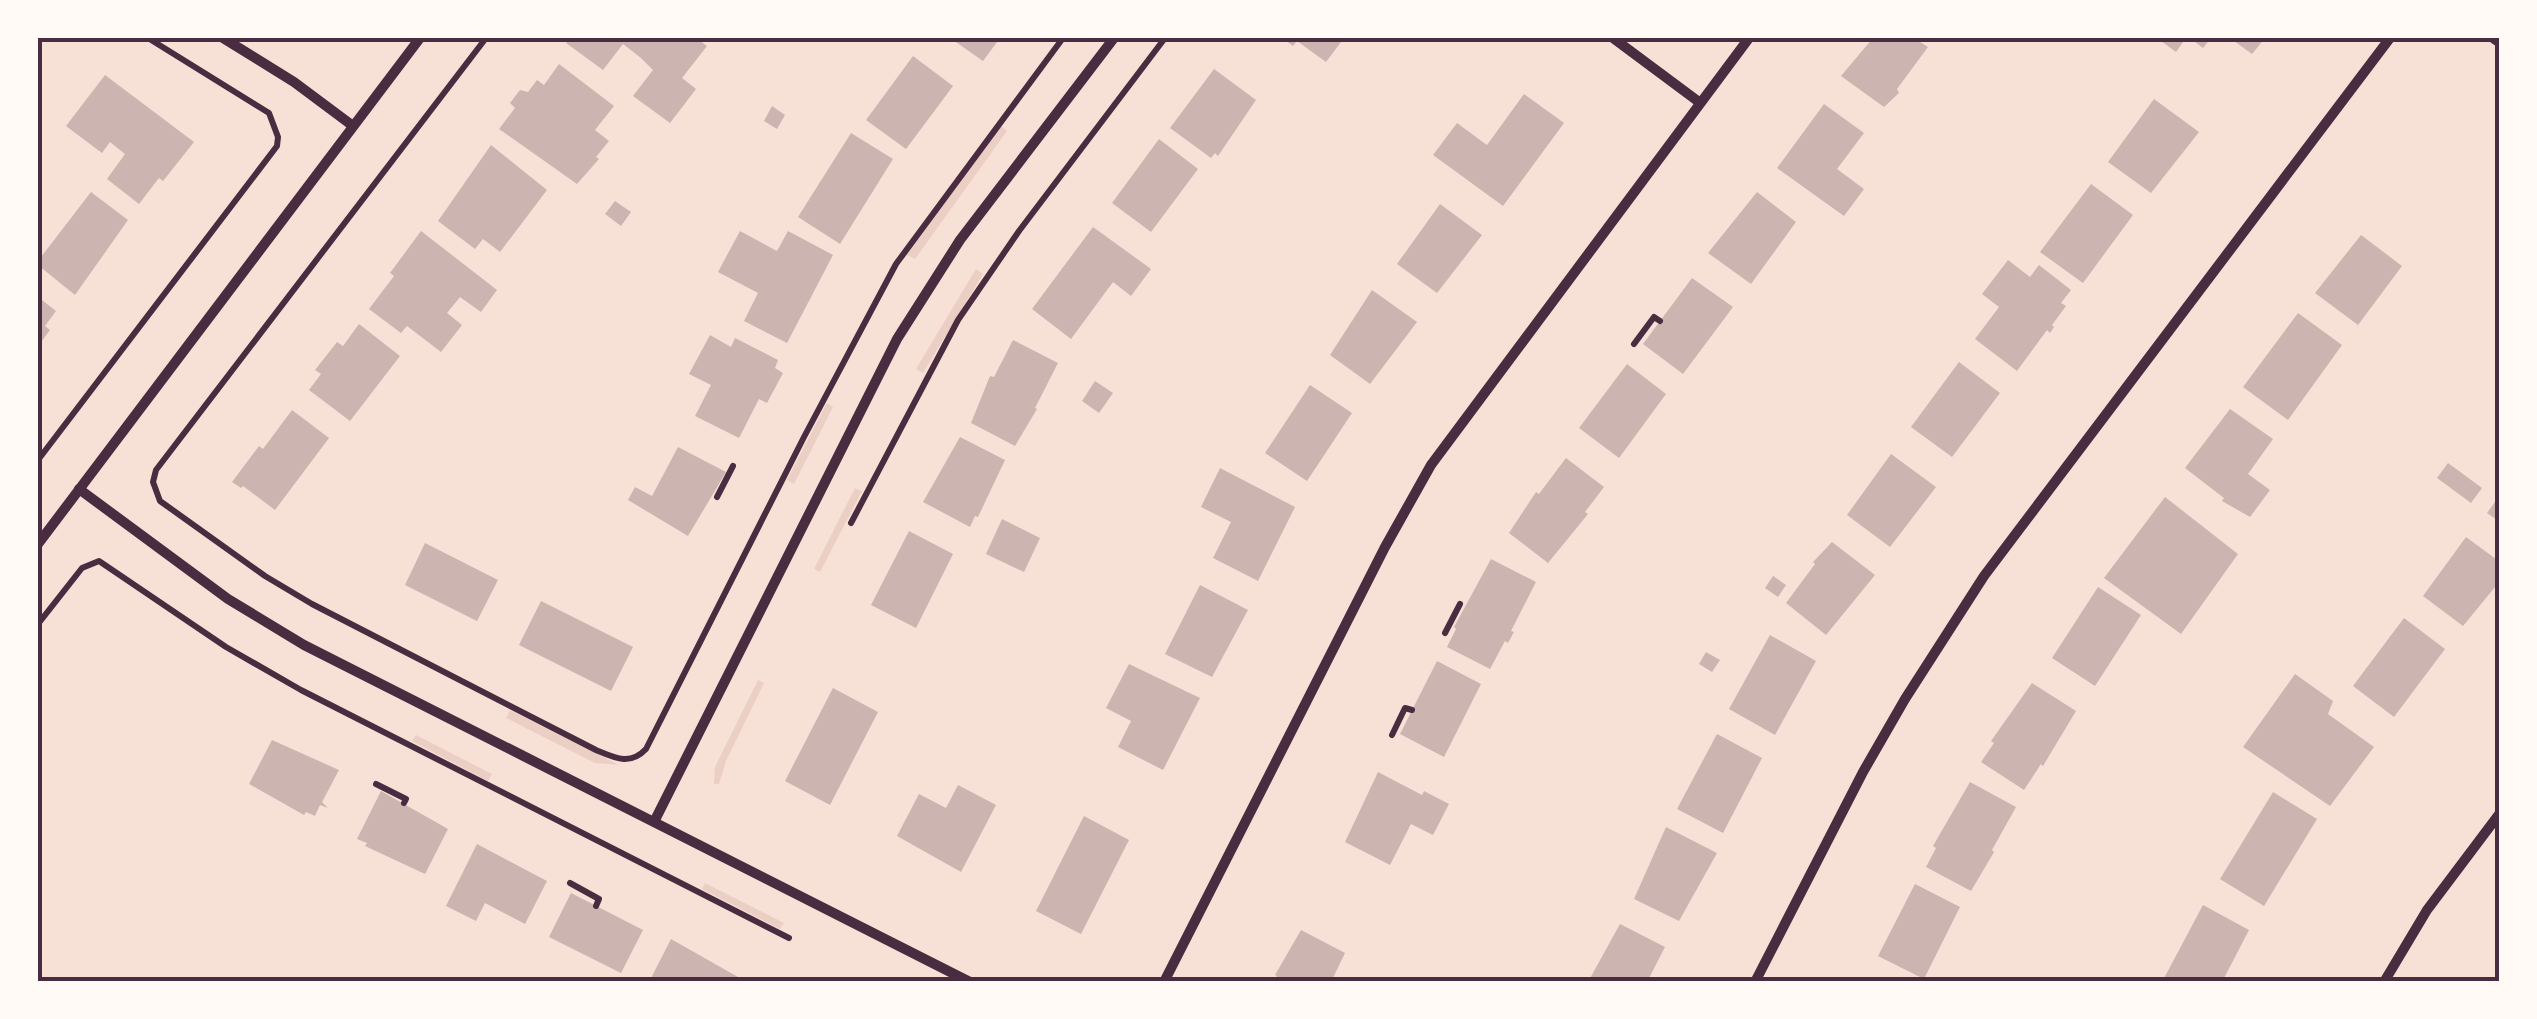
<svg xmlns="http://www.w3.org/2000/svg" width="2537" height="1019" viewBox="0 0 2537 1019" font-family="'Open Sans',sans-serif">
  <rect width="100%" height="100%" fill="#f7e1d7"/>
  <g fill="#ebcfc5">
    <polygon points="1001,126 1007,131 915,259 907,255"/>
    <polygon points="976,269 983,274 923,373 916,369"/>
    <polygon points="827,403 833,407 794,484 787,480"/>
    <polygon points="855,488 862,491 820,572 814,569"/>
    <polygon points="758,680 764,683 726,761 719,784 714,784 715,767"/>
    <polygon points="510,710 619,765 595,763 506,718"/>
    <polygon points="416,735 492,774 488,781 412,741"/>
    <polygon points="705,883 784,923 780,929 702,889"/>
  </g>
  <g fill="#ccb4b1">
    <polygon points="570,38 696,38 707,46 682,78 696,89 670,123 633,96 653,70 641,58 623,44 603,70 566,43"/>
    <polygon points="950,38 1000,38 983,61"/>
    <polygon points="1282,38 1344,38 1326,62 1297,41 1293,46"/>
    <polygon points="1873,38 1914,38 1928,47 1897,89 1899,93 1884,107 1841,76"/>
    <polygon points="2157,38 2186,38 2176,52"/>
    <polygon points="2190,38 2211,38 2203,48"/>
    <polygon points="2230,38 2265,38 2252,54"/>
    <polygon points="913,56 953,86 906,149 866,120"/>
    <polygon points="559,64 614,106 595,130 609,141 596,157 599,159 577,184 499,129 515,108 510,103 520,90 528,92 537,80 544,85"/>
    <polygon points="1214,69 1256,100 1218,156 1215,153 1211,158 1170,128"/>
    <polygon points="105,75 194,142 163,181 159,178 139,204 107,179 125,154 110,142 102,153 66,126"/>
    <polygon points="1524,94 1564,123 1503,206 1433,155 1457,123 1487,145"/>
    <polygon points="2154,99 2199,132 2151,193 2108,162"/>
    <polygon points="1824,104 1864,133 1837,169 1864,189 1844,216 1777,168"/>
    <polygon points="772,106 785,115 777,129 764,121"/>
    <polygon points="851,133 893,159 840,244 798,217"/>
    <polygon points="1159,139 1198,169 1151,232 1112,203"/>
    <polygon points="491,145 547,190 500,252 483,239 475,249 438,221"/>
    <polygon points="2091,184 2133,215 2083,283 2040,252"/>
    <polygon points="91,192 128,220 75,295 38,265 38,261"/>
    <polygon points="1757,192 1796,222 1751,284 1708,253"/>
    <polygon points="615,201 631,212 621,226 605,214"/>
    <polygon points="1440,204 1482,235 1437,293 1397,264"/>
    <polygon points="1093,227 1151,269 1131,296 1113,282 1071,339 1032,309"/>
    <polygon points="421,231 497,290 481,312 460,297 447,313 462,325 441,352 407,326 401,333 369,309 394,276 390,273"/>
    <polygon points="740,231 777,251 788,231 833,255 787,343 744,321 758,293 718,272"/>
    <polygon points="2361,235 2402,266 2358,325 2315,293"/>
    <polygon points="2008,260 2030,277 2039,265 2071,290 2061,303 2066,306 2052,325 2054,327 2050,333 2047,330 2017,371 1975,339 1999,307 1982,294"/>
    <polygon points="1692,278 1733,307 1683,374 1643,344"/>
    <polygon points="1372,290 1417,322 1370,384 1330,355"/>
    <polygon points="38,297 56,311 45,326 50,330 38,346"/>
    <polygon points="2298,313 2342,345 2288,420 2243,387"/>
    <polygon points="359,324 400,356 350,421 309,390 321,374 315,370 337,342 343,346"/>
    <polygon points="710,335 731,347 735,338 778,360 775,368 783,373 767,403 759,399 739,438 695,416 711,385 689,374"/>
    <polygon points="1013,340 1058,363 1035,408 1037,409 1015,446 971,423 990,376 994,377"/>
    <polygon points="1959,362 2000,393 1952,457 1911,427"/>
    <polygon points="1627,364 1666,394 1619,458 1579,428"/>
    <polygon points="1095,381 1113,393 1099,413 1082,401"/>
    <polygon points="1310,385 1352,413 1307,481 1265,453"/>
    <polygon points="2230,409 2273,439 2248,474 2270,490 2250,517 2222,501 2224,498 2185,468"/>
    <polygon points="292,410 329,438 275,510 243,486 241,488 232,482 259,446 263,449"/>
    <polygon points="960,437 1005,460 978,517 975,516 970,527 923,502"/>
    <polygon points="678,447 726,472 688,536 628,500 635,487 652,496"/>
    <polygon points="1891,454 1936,487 1890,547 1847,515"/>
    <polygon points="1566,458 1604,487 1585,512 1588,514 1548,563 1509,533 1536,492 1539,494"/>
    <polygon points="2448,463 2482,488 2471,503 2437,478"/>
    <polygon points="1220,468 1295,507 1258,581 1213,558 1231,522 1201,507"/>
    <polygon points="2500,495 2500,522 2487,513"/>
    <polygon points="2165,497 2238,554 2181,634 2104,578"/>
    <polygon points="1002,519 1040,538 1024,572 986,554"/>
    <polygon points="909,531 953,554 916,628 871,605"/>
    <polygon points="2466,537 2500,562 2500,581 2463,626 2423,596"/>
    <polygon points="1832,542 1875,575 1826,635 1786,603 1815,564 1813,562"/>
    <polygon points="425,543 498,580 477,621 405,585"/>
    <polygon points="1491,559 1536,582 1511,631 1514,632 1508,643 1505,641 1490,669 1447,647 1456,629 1454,627"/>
    <polygon points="1773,576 1786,585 1778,597 1765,588"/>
    <polygon points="1200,585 1248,610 1212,677 1165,654"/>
    <polygon points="2098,587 2141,615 2095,686 2052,658"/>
    <polygon points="541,601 633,647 611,691 519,645"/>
    <polygon points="2404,618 2445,649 2394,717 2353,686"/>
    <polygon points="1770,635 1816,661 1775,735 1729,709"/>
    <polygon points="1706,652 1720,660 1712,672 1699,664"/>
    <polygon points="1437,661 1481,684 1444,757 1400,734"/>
    <polygon points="1129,664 1200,698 1163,770 1118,747 1131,721 1106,708"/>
    <polygon points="2295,674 2333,701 2328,714 2374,747 2330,806 2243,747"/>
    <polygon points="2032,683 2076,711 2043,766 2041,764 2024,790 1981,762 1994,743 1991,741"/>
    <polygon points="833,688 878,712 830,805 785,781"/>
    <polygon points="1717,734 1762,758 1723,833 1677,809"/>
    <polygon points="272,740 339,770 322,802 328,808 320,805 315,816 306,812 304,815 249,784"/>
    <polygon points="1378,772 1422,795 1424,791 1449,804 1433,835 1411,824 1390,865 1345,842"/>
    <polygon points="1970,782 2016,807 1992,850 1994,852 1971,891 1926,867 1936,848 1933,846"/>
    <polygon points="958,785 996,805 961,872 897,836 919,794 946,808"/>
    <polygon points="381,791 448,829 425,874 365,846 367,843 357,839"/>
    <polygon points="2273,792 2317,819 2264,906 2220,879"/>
    <polygon points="1084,816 1129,840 1081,934 1036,911"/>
    <polygon points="1666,827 1717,853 1679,921 1634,899"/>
    <polygon points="477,844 547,881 525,924 485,903 476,921 446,906"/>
    <polygon points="1915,884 1960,907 1924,979 1878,956"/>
    <polygon points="571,893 643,930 621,973 549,937"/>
    <polygon points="2203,905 2249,930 2222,982 2162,982"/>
    <polygon points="1620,924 1665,947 1647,982 1588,982"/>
    <polygon points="1301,930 1345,953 1331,982 1274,982 1277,976 1275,975"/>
    <polygon points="671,939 738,977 736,982 649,982"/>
  </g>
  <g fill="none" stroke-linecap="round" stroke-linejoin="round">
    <g stroke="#4a2c40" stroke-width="6">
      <path d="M486,38L156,470L153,482L160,501L265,576L312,604L596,750C615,758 630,766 646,749L804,437L896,264L1063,38"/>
      <polyline points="1634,344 1654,317 1660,321"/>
      <polyline points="38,460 277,146 278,137 269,113 148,38"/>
      <polyline points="717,497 733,466"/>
      <polyline points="851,523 958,320 1019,231 1165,38"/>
      <polyline points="38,624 82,568 99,561 226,647 301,690 789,938"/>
      <polyline points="1445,633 1460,604"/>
      <polyline points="1392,735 1405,708 1412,710"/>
      <polyline points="376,784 406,799 404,803"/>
      <polyline points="570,883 599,899 596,906"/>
    </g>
    <g stroke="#4a2c40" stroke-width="10">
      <polyline points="223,38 294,82 353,126"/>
      <polyline points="1613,38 1699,102"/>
      <polyline points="2493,38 2500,43"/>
      <polyline points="79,489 228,599 304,645 970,982"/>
      <polyline points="38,544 420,38"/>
      <polyline points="655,820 897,339 960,240 1114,38"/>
      <polyline points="1164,982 1385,547 1431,465 1749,38"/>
      <polyline points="1755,982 1863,772 1905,699 1984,576 2390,38"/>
      <polyline points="2384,982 2427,910 2500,813"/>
    </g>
  </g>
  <rect width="2537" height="1019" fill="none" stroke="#fffaf5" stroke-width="80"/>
  <rect x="40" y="40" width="2457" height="939" fill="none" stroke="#4a2c40" stroke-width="4"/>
</svg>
